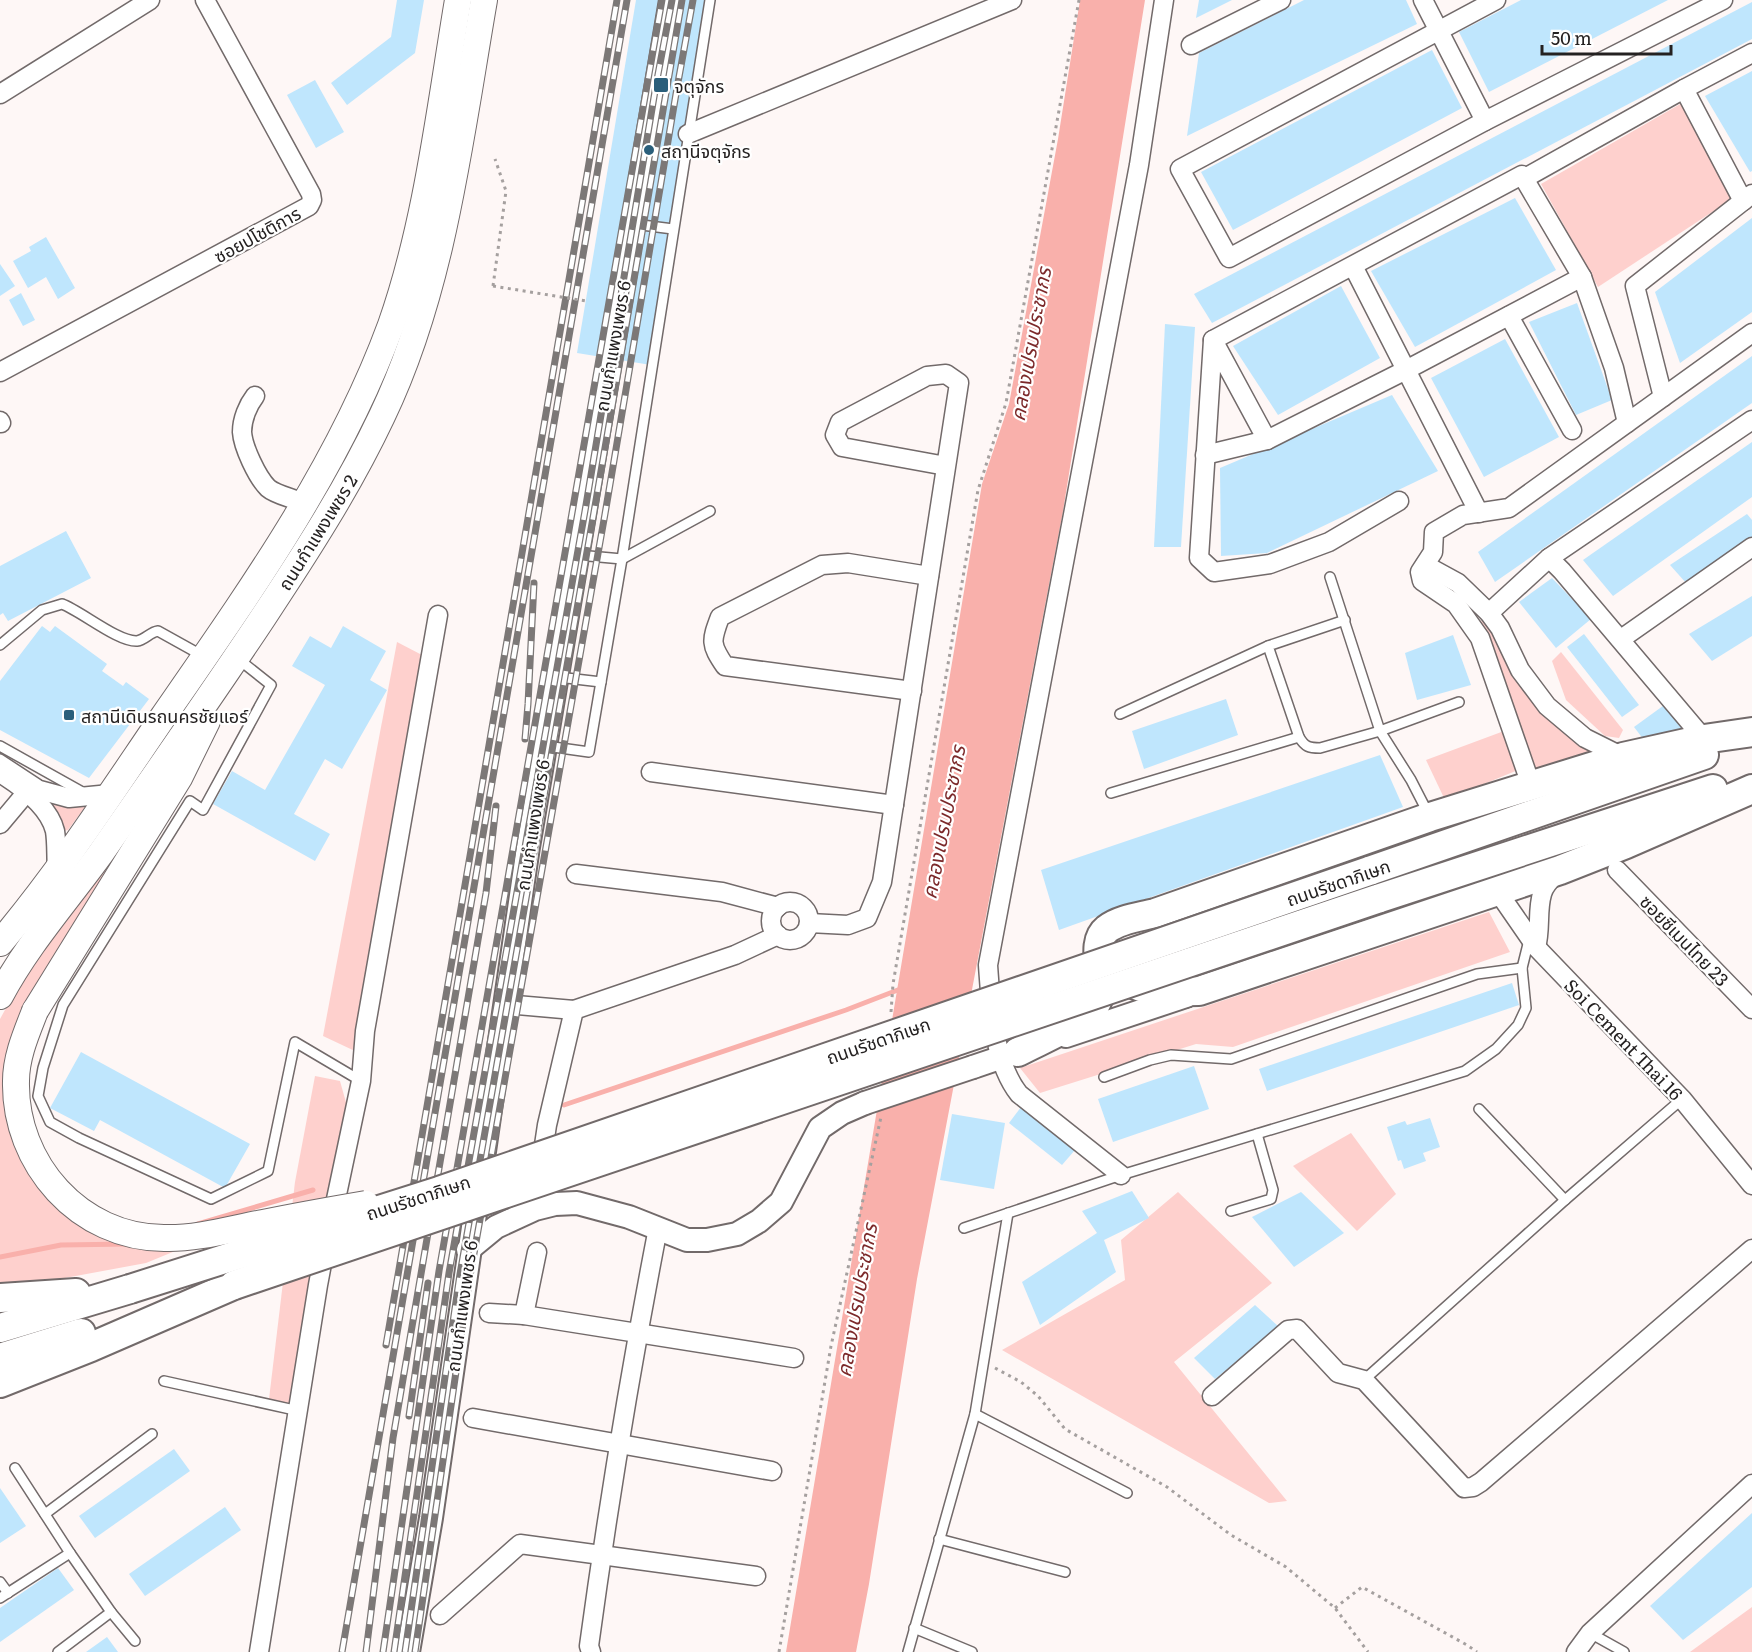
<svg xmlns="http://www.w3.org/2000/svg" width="1752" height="1652" viewBox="0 0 1752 1652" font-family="Literata,'Noto Sans Thai',serif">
  <rect width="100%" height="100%" fill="#fef7f6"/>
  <g fill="#fed0cd">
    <polygon points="1682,103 1732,199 1598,287 1541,184"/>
    <polygon points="1476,618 1488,625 1556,723 1595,755 1533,773"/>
    <polygon points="397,642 422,655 357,1052 323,1036"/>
    <polygon points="1561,652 1623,730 1619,738 1605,736 1566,700 1552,661"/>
    <polygon points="1504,731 1518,770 1445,800 1426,760"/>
    <polygon points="167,777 10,1064 68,1211 185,1247 146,1263 0,1290 0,1019 30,965"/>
    <polygon points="48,802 68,807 85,807 68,830 64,831"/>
    <polygon points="1489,912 1510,952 1233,1047 1196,1044 1040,1093 1020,1068"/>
    <polygon points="315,1076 340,1081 347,1106 294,1405 269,1399 295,1182"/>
    <polygon points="1351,1133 1396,1194 1357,1231 1293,1166"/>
    <polygon points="1178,1192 1272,1283 1174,1362 1287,1501 1269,1503 1002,1350 1125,1280 1121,1240"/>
    <polygon points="1752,1607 1752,1652 1690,1652"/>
  </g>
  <polygon fill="#f9b0ab" points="1080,0 1145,0 1063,511 917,1279 869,1584 856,1652 786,1652 982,484 1009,404 1058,139"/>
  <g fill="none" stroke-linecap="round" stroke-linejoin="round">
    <g stroke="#f9b0ab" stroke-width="5">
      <polyline points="564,1105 846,1010 903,988"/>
      <polyline points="198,1224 313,1190"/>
      <polyline points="0,1257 61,1245 129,1244"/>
    </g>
  </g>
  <g fill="#bfe6fd">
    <polygon points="397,0 424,0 415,53 347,105 331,83 391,37"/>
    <polygon points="636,0 712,0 651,365 577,353"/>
    <polygon points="1199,0 1232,0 1196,18"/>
    <polygon points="1304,0 1406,0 1417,24 1187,136 1199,53"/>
    <polygon points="1521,0 1668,0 1489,92 1459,32"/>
    <polygon points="1752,2 1752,39 1212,323 1194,294"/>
    <polygon points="1432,50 1462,108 1233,230 1201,172"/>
    <polygon points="1752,71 1752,171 1750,172 1705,96"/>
    <polygon points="315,80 344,132 316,148 287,95"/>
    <polygon points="1515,198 1556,270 1415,347 1371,271"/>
    <polygon points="1752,218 1752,312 1680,363 1655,292"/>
    <polygon points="46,237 75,288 58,299 46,277 28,288 13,261 31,251 29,247"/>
    <polygon points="0,264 15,286 0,296"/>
    <polygon points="1341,286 1380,358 1278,415 1233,346"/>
    <polygon points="21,293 35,320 23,326 9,300"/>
    <polygon points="1577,303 1612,400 1576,415 1529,322"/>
    <polygon points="1165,324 1195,327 1181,547 1154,547"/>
    <polygon points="1505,339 1559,437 1484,477 1431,378"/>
    <polygon points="1752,356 1752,403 1495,582 1478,552"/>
    <polygon points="1392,395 1438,471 1267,553 1221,556 1220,468"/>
    <polygon points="1752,442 1752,497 1613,596 1583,560"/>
    <polygon points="1747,514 1752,520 1752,539 1687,584 1670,565"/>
    <polygon points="66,531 91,578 8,621 3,613 0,615 0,566"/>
    <polygon points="1552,578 1591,619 1556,648 1519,602"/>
    <polygon points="1752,596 1752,636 1712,661 1689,634"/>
    <polygon points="42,626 50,632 55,626 107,664 102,671 123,686 126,682 149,699 89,778 0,730 0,681"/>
    <polygon points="343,626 386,651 370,680 387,690 342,769 325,759 294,814 330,834 315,861 213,804 232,771 265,790 325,685 292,666 310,636 331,648"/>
    <polygon points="1584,634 1639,705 1622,717 1567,647"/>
    <polygon points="1453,635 1471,685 1417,700 1405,653"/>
    <polygon points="1226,699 1238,735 1144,769 1132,731"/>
    <polygon points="1667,703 1686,728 1644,740 1634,727"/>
    <polygon points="1380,755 1403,807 1059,930 1041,870"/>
    <polygon points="1512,983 1519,1005 1267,1091 1259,1069"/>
    <polygon points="81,1052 250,1144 225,1188 100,1120 94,1131 50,1108"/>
    <polygon points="1194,1066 1209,1109 1113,1142 1098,1099"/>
    <polygon points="1021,1107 1075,1150 1062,1165 1009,1123"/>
    <polygon points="952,1114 1005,1123 994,1189 940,1180"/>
    <polygon points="1430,1118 1440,1147 1423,1153 1426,1161 1404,1169 1401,1160 1398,1161 1387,1127 1405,1121 1407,1125"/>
    <polygon points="1132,1191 1149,1218 1104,1240 1116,1272 1040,1325 1022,1282 1097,1233 1082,1211"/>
    <polygon points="1301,1192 1344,1233 1294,1267 1252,1217"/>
    <polygon points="1255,1305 1279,1327 1215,1379 1194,1358"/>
    <polygon points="174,1449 190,1471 95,1538 79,1516"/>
    <polygon points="0,1488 26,1526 0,1543"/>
    <polygon points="225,1507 241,1530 145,1596 129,1574"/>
    <polygon points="1752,1513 1752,1587 1683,1640 1650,1606"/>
    <polygon points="58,1568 74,1590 0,1642 0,1608"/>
    <polygon points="107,1637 118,1652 86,1652"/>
  </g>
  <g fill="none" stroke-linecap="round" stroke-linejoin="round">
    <g stroke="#726a6a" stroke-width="12">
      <g id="service">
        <polyline points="634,224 673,229"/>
        <polyline points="578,555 622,559 710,511"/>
        <polyline points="1330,577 1380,731 1411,780 1429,815"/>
        <path d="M1345,620L1268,646L1299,737C1305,747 1309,748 1320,748L1380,731L1459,702"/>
        <path d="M0,645L42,610L62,604C81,611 118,642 137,641C145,640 150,632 158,631L203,656"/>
        <polyline points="237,658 271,685 203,810 190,801 63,1005 43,1068 38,1096 50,1122 79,1138 211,1199 268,1171 295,1042 361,1081"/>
        <polyline points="558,677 601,682"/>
        <polyline points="1120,714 1268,646"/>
        <polyline points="0,746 84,793"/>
        <polyline points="546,746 589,752 622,559 710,0"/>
        <polyline points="0,759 38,784"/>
        <polyline points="1111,793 1299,737"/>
        <polyline points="1104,1077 1150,1060 1171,1055 1231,1059 1477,974 1522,968"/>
        <polyline points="1479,1109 1565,1200"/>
        <polyline points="1231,1211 1271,1199 1273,1190 1257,1134"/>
        <polyline points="964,1228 1121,1175 1465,1071 1496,1049 1518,1025 1526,1008 1522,968 1529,940"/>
        <polyline points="1364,1380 1565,1200 1682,1099"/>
        <polyline points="164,1381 299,1411"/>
        <polyline points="975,1414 1127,1493"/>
        <polyline points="15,1468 70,1553 111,1612 58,1652"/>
        <polyline points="45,1514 152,1434"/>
        <polyline points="939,1539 1065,1572"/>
        <polyline points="0,1582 8,1593"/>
        <polyline points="0,1598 70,1553"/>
        <polyline points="111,1612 135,1641"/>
        <polyline points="914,1628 972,1652"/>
        <polyline points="1590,1633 1624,1652"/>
        <polyline points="908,1652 975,1414 1008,1213"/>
      </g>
    </g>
    <g stroke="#726a6a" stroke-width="21">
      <g id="minor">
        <polyline points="1423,0 1485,121"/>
        <polyline points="1496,0 1180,169 1229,258 1485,121 1723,0"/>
        <polyline points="1191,45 1281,0"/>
        <polyline points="1684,89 1743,201"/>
        <polyline points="0,94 150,0"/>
        <polyline points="688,134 1012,0"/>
        <polyline points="1525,178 1684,89 1752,53"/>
        <polyline points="1353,266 1479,513"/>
        <polyline points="1582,277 1614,368 1627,423"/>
        <polyline points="1509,316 1572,430"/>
        <polyline points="0,372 309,206 312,200 311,194 205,0"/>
        <path d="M255,396C248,405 242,419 242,432C243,447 257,477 268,488C276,495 293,498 303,503"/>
        <polyline points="1663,397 1635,286 1752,194"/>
        <polyline points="0,421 1,423"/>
        <polyline points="1267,440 1213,340 1199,558 1214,572 1270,564 1329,542 1399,501"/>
        <polyline points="1205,455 1267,440 1406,370 1582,277 1522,175 1213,340"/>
        <polyline points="1549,558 1562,571 1704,739"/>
        <polyline points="1425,565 1458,583 1489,613 1500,628 1520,670 1547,706 1585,738 1623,757"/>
        <polyline points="1489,613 1549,558 1752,420"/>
        <polyline points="1621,639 1752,547"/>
        <path d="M912,691L725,666C710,644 711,641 720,617L822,565L848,563L929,576"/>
        <polyline points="651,772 894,805"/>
        <path d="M0,773C21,786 49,806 55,831C57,843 56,857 57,869"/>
        <polyline points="21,785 69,798 110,794"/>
        <polyline points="1531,785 1480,638 1456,604 1422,581 1420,572 1433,552 1434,532 1463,515 1509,508 1752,333"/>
        <polyline points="0,824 26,793"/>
        <polyline points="1617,870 1752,1009"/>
        <polyline points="576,874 722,892 778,907"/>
        <polyline points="1498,892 1536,947 1682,1099 1752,1185"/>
        <circle cx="790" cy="921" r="19"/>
        <polyline points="809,923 848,925 867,918 882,882 959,383 946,374 927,376 840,422 835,435 842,447 946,466"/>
        <path d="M1536,947C1541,930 1537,910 1542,894C1544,885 1552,878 1559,871"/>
        <polyline points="505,1004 574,1010"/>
        <polyline points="541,1165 547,1125 574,1010 735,955 778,935"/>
        <path d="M1121,1175L1019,1094C993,1061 991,1006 988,965L1139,165L1164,0"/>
        <polyline points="332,1218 361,1081 365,1031 438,615"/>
        <polyline points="489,1313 524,1315 794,1358"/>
        <polyline points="524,1315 537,1252"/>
        <polyline points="1212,1396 1288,1330 1297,1329 1338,1373 1364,1380 1464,1488 1473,1487 1481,1482 1752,1249"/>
        <polyline points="473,1418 772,1471"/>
        <polyline points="440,1615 520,1544 756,1576"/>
        <polyline points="259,1652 318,1285 325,1248"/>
        <path d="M591,1652L589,1646C608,1506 631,1367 658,1228"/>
        <polyline points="1576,1652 1590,1633 1752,1484"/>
      </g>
    </g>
    <g stroke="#726a6a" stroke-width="26">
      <g id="tertiary">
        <polyline points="1066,1036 1186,996"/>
        <polyline points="973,1067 1032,1047"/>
        <polyline points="468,1250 496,1227 535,1209 555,1204 577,1203 629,1217 687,1240 707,1240 737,1234 759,1221 781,1202 820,1128 842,1113 865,1103"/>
        <polyline points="408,1652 431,1518 528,847 671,0"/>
      </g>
    </g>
    <g stroke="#726a6a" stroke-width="28">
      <g id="secondary">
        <path d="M0,943C60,872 111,793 163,717C249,593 339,467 391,325C427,223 440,107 458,0"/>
        <path d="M0,996C27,945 67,900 101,853C156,774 211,696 264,616C307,551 349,486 382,416C443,289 460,138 484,0"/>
        <polyline points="35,1011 179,778 207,721"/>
      </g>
    </g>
    <g stroke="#726a6a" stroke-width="32">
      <g id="primary">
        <polyline points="1369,871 1704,755"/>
        <polyline points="1377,899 1713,789"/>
        <path d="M1117,973C1140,995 1169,991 1199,991L1560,870L1626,844L1752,789"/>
        <path d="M1018,1052C1040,1040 1077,1026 1093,1008C1112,985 1086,946 1107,929C1120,919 1140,917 1155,913L1430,817L1623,757L1704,739L1752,732"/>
        <polyline points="0,1298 76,1293"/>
        <polyline points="0,1328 130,1289"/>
        <polyline points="0,1358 81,1333"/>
        <polyline points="0,1383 91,1347 234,1285"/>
      </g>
    </g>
    <g stroke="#a5a09f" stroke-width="3" stroke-dasharray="3 4.5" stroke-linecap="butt">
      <polyline points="493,286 506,191 495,159"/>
      <polyline points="891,1012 893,984 978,490 1006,403 1079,0"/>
      <polyline points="995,1368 1021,1382 1038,1396 1065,1429 1167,1487 1231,1535 1286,1567 1335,1608 1368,1652"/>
      <polyline points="1335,1608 1362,1587 1467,1645 1477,1652"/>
      <polyline points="779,1652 831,1346 881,1117"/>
    </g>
    <use href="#service" stroke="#fff" stroke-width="9"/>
    <use href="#minor" stroke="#fff" stroke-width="18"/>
    <use href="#tertiary" stroke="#fff" stroke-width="22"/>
    <use href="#secondary" stroke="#fff" stroke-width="26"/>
    <use href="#primary" stroke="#fff" stroke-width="28"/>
    <g stroke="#7c7877" stroke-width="7">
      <g id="rail">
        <polyline points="525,739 528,704 534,583"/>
        <polyline points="386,1345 617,0"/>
        <polyline points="409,1416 428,1283"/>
        <polyline points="342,1652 627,0"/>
        <polyline points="366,1652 393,1438 486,893 496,806"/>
        <polyline points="383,1652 439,1271 662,0"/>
        <polyline points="394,1652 449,1273 585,511 656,85 672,0"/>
        <polyline points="405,1652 460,1274 594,512 682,0"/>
        <polyline points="415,1652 470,1276 605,514 677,88 693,0"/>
      </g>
    </g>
    <use href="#rail" stroke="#fff" stroke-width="4.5" stroke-dasharray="14" stroke-linecap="butt"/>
    <g stroke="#726a6a" stroke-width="26" stroke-linecap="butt">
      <polyline id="tertiary-bridge" points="865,1103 973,1067"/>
    </g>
    <g stroke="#726a6a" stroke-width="28" stroke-linecap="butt">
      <path id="secondary-bridge" d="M35,1011C26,1034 16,1057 16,1081C14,1164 80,1238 164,1238C197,1239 231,1229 263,1223C297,1216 331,1210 366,1204"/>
    </g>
    <g stroke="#726a6a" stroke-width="32" stroke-linecap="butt">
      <g id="primary-bridge">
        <polyline points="234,1285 1377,899"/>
        <polyline points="130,1289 439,1191 1369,871"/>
      </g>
    </g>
    <polyline stroke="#a5a09f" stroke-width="3" stroke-dasharray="3 4.5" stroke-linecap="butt" points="493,286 586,301"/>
    <use href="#tertiary-bridge" stroke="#fff" stroke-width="22"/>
    <use href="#secondary-bridge" stroke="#fff" stroke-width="26"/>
    <use href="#primary-bridge" stroke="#fff" stroke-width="28"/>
  </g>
  <g fill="#2a5f7b" stroke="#fff" stroke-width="2">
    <rect x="653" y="77" width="16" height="16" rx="3"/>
    <circle cx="649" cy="150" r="6"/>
    <rect x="63" y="709" width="12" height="12" rx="3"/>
  </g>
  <g text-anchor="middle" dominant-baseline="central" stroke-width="4.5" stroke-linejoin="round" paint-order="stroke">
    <g font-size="18" fill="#242121" stroke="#fff" text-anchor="start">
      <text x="674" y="85">จตุจักร</text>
      <text x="661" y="150">สถานีจตุจักร</text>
      <text x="81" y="715">สถานีเดินรถนครชัยแอร์</text>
    </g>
    <g font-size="18" fill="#242121" stroke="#fff">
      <text transform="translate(257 234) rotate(-29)">ซอยปโชติการ</text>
      <text transform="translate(612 346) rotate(-80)">ถนนกำแพงเพชร 6</text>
      <text transform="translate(317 532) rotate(-58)">ถนนกำแพงเพชร 2</text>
      <text transform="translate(532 825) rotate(-81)">ถนนกำแพงเพชร 6</text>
      <text transform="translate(1338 882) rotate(-19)">ถนนรัชดาภิเษก</text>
      <text transform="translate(1685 940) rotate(46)">ซอยซีเมนไทย 23</text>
      <text transform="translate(1624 1039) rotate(46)">Soi Cement Thai 16</text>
      <text transform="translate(878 1040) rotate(-19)">ถนนรัชดาภิเษก</text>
      <text transform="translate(418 1197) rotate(-18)">ถนนรัชดาภิเษก</text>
      <text transform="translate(461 1306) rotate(-82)">ถนนกำแพงเพชร 6</text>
    </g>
    <g font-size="20" font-style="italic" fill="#7c292a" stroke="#fff">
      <text transform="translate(1029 344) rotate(-80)">คลองเปรมประชากร</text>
      <text transform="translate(942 822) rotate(-79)">คลองเปรมประชากร</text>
      <text transform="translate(855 1300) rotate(-80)">คลองเปรมประชากร</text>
    </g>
  </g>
  <path d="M1542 45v9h129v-9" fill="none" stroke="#242121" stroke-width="3"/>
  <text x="1551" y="45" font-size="18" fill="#242121" stroke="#ffffff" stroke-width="4.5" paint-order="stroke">50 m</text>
</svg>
